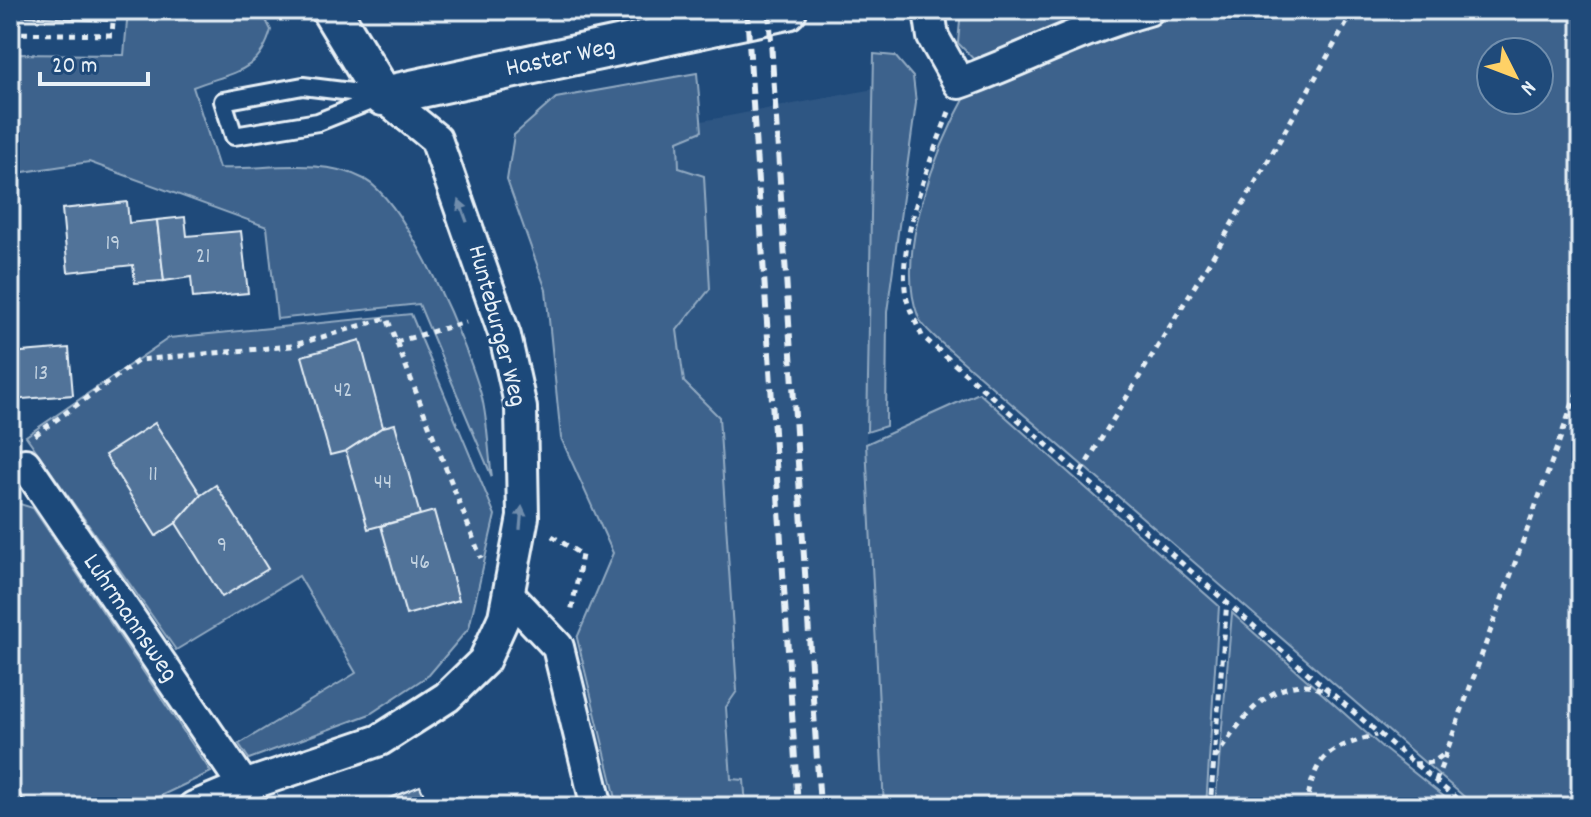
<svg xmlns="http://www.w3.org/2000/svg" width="1591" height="817" viewBox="0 0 1591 817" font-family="Dekko,sans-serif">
  <rect width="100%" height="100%" fill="#1f4a7a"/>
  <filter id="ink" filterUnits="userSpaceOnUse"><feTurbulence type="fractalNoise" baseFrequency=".0125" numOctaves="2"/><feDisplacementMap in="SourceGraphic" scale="16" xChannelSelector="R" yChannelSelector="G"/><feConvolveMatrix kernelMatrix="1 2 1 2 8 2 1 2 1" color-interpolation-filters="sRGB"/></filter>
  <g filter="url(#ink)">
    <polygon fill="#2e5683" points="874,89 866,444 884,807 746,807 744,780 731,780 719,417 684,382 677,330 710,288 679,168 678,141 702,131 702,121"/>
    <g fill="#3c628c" stroke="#92aac2" stroke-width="2" fill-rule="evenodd">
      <path d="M128,10H261L271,30C259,74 231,72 193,87L219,168C263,170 323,157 364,179C408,203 469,348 482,398C488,423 488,451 492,477L419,304L277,319L267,227L89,162L10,174V54L124,55Z"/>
      <polygon points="961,10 1113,10 983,69 958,43"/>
      <path d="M1190,10H1581V807H1476L938,340C931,333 921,325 918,316C894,253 937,147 968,92L1006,82L1127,27ZM1491,52H1539V100H1491Z"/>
      <polygon points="874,54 895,56 913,77 916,103 887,312 886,426 867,432"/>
      <polygon points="697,73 702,131 678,141 679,168 704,176 710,289 677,330 684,382 719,417 737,691 726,707 731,779 744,780 746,807 618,807 577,638 613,553 561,438 546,290 507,180 514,135 556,98"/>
      <polygon points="411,314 495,515 469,628 429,675 370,714 249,759 239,744 356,673 299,576 176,650 26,436 169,338"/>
      <polygon points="979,393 1219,606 1206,807 884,807 866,444"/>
      <polygon points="10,501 33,508 211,772 137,807 90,807 86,799 73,807 10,807"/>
      <polygon points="1232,613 1383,748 1457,807 1215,807"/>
    </g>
    <g fill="#517399" stroke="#e8f1f8" stroke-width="2">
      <polygon points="24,10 108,10 107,21 23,16"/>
      <polygon points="127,202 129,223 157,220 164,281 135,283 133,265 68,272 62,209"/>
      <polygon points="185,217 187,236 241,231 248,293 193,298 191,277 164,281 157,220"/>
      <polygon points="360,340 383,427 346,451 330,455 302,356"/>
      <polygon points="69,348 73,395 10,400 10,353"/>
      <polygon points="155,423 201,495 176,523 156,536 105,455"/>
      <polygon points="395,424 420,515 368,529 346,451 383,427"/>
      <polygon points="216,485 268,569 222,597 176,523 201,495"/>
      <polygon points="434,511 459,600 406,615 381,526"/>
      <polygon points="10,776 27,807 10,807"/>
      <polygon points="420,786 429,807 368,807"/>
    </g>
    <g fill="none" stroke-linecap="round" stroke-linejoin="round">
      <g stroke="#e8f1f8" stroke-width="22">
        <polygon id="service" points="303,86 383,96 318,122 234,136 223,101"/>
      </g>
      <g stroke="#e8f1f8" stroke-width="36">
        <g id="minor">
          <path d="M929,10L933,37L959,83C1023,60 1082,28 1148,10"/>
          <path id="s1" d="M10,473L25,464L244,786"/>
          <polyline points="509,595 558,647 597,807"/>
          <polyline points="194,807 244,786 380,740 447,697 484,661 504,617 523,517 521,408 505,336 436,139 383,96"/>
        </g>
      </g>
      <g stroke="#e8f1f8" stroke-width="44">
        <g id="tertiary">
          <path id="s2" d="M331,10L383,96L787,10"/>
        </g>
      </g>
      <g stroke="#e8f1f8" stroke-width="5" stroke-dasharray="6 6" stroke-linecap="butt">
        <polyline points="10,33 112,35 114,10"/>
        <path d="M949,112C929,164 897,240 906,296C909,310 917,324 922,336C1104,493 1282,655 1467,807"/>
        <polyline points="396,342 466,322"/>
        <polyline points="35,435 139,360 291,346 387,318 481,558"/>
        <polyline points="1081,472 1221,243 1354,10"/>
        <polyline points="552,536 582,555 571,613"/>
        <path d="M1215,758C1237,727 1262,685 1305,685C1312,685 1322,690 1329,693"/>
        <polyline points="1414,764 1433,762 1446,753"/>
        <polyline points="1436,781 1581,381"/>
        <polyline points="1210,807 1227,601"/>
        <path d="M1306,807C1316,753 1326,750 1376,735"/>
      </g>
      <use href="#service" stroke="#1f4a7a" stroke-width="16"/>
      <use href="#minor" stroke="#1f4a7a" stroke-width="30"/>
      <use href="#tertiary" stroke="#1f4a7a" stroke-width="38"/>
      <g stroke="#e8f1f8" stroke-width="6" stroke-dasharray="12 6" stroke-linecap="butt">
        <polyline points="747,10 798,807"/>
        <polyline points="769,10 820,807"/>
      </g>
    </g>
    <defs><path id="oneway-solid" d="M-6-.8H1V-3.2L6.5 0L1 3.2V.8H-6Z" transform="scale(2)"/></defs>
    <g fill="#6f8dac">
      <use href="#oneway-solid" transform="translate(463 211) rotate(-110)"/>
      <use href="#oneway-solid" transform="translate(521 518) rotate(-85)"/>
    </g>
  </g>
  <g text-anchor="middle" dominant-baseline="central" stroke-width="6" stroke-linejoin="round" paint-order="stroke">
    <g font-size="22" fill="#c2d2e0">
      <text x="113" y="244">19</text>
      <text x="203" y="257">21</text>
      <text x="41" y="374">13</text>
      <text x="343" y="391">42</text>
      <text x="153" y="475">11</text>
      <text x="383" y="483">44</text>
      <text x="222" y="546">9</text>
      <text x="420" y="563">46</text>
    </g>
    <g font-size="26" fill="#e8f1f8" stroke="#1f4a7a">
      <text stroke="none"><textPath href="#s2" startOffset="282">Haster Weg</textPath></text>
      <text transform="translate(496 326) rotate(75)">Hunteburger Weg</text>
      <text stroke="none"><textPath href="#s1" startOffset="204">Luhrmannsweg</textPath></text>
    </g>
  </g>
  <rect width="1591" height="817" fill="none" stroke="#1f4a7a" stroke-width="40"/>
  <rect x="20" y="20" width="1551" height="777" fill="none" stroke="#e8f1f8" stroke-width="3" filter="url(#ink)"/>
  <g transform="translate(1515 76) rotate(132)"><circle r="38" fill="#1f4a7a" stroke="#6f8dac" stroke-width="2"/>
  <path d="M0-6L14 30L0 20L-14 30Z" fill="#ffd166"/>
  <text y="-12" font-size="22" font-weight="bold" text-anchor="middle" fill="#e8f1f8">N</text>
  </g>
  <path d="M40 72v12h108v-12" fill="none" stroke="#e8f1f8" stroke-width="4"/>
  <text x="52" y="72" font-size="24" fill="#e8f1f8" stroke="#1f4a7a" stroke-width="6" paint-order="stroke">20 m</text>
</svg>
